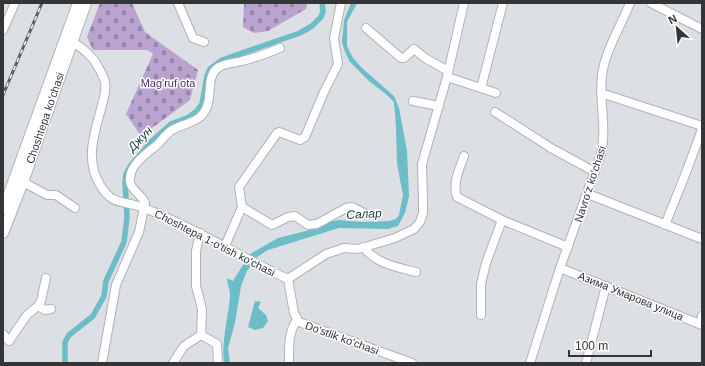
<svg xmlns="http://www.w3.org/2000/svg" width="705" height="366" viewBox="0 0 705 366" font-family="Helvetica,sans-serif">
  <defs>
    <pattern id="cemetery-stones" width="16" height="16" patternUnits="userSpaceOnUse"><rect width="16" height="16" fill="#baa3ce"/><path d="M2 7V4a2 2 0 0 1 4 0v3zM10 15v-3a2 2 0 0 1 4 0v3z" fill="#9886a8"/></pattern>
  </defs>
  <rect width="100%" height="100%" fill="#dcdfe4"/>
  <g fill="url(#cemetery-stones)">
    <polygon points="100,3 132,3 145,32 198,70 190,100 141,136 126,114 153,54 148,50 93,50 87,37"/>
    <polygon points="244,3 307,3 306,9 268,31 254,33 243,27"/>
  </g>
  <g fill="#6cbdc7">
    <path d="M351,3H357L347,22V46L353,58L362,68L394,96L399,108L407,151L409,196L405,213L398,226L388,229L339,228L268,250L257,257L247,271L241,286L235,323L228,348L230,363H224C221,339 229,317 230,294C230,289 227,284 227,278L233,281L250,254L278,238L314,229L327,222L339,220L362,222L389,221L396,219L399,215L403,195L397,164L396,127L394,102L387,95L369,81L350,62L345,52L342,42L344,20Z"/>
    <polygon points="255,301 261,302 258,308 266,315 268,321 263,328 255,330 248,327"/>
  </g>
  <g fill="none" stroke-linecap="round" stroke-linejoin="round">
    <polyline stroke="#6cbdc7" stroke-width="5.5" points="65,363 65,342 69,335 93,316 104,296 106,281 124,242 127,217 125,182 126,174 131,165 152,141 171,124 189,117 197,111 202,104 207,76 210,69 222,60 300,33 312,26 321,17 323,11 322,3"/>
    <g stroke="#afb2b7" stroke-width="10">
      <g id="minor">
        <polyline points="178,3 193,38 204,42"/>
        <polyline points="651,3 702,29"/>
        <polyline points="366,28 401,58 404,58 414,49 425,58 448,71"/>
        <polyline points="3,30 15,3"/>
        <path d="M68,40C78,44 87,52 94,60C98,67 103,74 105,82C107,91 103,100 101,109C94,134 85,160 100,185C113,207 125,200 144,208C194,227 240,257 288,279"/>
        <polyline points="447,77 496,93"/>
        <polyline points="481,88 503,3"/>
        <polyline points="601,93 702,126"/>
        <polyline points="413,101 439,106"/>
        <polyline points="495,112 551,148 595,172"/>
        <path d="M464,156C460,168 452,183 457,197L502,220L568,247"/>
        <polyline points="23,182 47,195 56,195 75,208"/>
        <polyline points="588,194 702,239"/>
        <polyline points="242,207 272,225 288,217 295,216 308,225 317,224 346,208 352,207 366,214"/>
        <polyline points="665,225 687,170 702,129"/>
        <polyline points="200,233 196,251 196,286 202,309 201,335"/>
        <polyline points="225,246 242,207 239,187 277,133 279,132 300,140 305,137 324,92 338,64 334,38 341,3"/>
        <path d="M363,247C377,264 396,267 416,272"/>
        <polyline points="560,268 702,325"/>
        <polyline points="288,279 326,254 344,248 358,249 395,238 414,229 420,222 423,213 423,199 422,164 447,77 464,3"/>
        <polyline points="288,279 294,313 299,322 412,363"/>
        <polyline points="38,306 45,310 51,309"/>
        <polyline points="481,315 481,284 486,263 502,220"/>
        <polyline points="700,324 702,316"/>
        <polyline points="3,334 9,341 27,315 38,306 41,301 46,278"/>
        <polyline points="201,335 217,344 218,363"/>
        <path d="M102,363L116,285L139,232L145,203C142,194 128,189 130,178C131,163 148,153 158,144C163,139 167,132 174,129C183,124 194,123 201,116C216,102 203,77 219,67C226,63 235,63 242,61C255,58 268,53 280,48"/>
        <polyline points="173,363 184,346 201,335"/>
        <path d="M289,363C289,348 288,332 297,320"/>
        <path d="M530,363L560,268L601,154C607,128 599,101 602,75C605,51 621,26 630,3"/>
        <polyline points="586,363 606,286"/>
      </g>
    </g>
    <g stroke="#afb2b7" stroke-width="12">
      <g id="major">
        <polyline points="3,210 78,3"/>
        <polyline points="3,233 23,182 86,3"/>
      </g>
    </g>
    <use href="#minor" stroke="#fff" stroke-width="8"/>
    <use href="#major" stroke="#fff" stroke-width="10"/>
    <g stroke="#5b5d5f" stroke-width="3">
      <polyline id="rail" points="3,95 42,3"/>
    </g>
    <use href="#rail" stroke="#fff" stroke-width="1.5" stroke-dasharray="4.5" stroke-linecap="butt"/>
  </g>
  <g text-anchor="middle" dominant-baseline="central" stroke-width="3" stroke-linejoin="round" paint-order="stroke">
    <g font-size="11" fill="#512b6a" stroke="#fff">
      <text x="168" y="83">Mag'ruf ota</text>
    </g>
    <g font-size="11" fill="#343537" stroke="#fff">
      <text transform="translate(45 118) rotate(-71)">Choshtepa ko'chasi</text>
      <text transform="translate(590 184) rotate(-72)">Navro'z ko'chasi</text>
      <text transform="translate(215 243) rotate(27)">Choshtepa 1-o'tish ko'chasi</text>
      <text transform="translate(631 296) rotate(22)">Азима Умарова улица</text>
      <text transform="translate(342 338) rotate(20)">Do'stlik ko'chasi</text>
    </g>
    <g font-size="12" font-style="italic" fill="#143b3f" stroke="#fff">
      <text transform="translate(140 139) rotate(-46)">Джун</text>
      <text transform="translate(364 214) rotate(-3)">Салар</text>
    </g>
  </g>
  <rect width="705" height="366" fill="none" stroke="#343537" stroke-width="8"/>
  <g transform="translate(677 28) rotate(333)" stroke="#ffffff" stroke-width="3" paint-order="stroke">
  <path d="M0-3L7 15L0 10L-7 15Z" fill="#343537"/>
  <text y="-6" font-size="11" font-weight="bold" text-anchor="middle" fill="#343537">N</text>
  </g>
  <path d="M569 350v6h82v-6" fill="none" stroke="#343537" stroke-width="2"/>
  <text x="575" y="350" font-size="12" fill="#343537" stroke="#ffffff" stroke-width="3" paint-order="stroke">100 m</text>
</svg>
